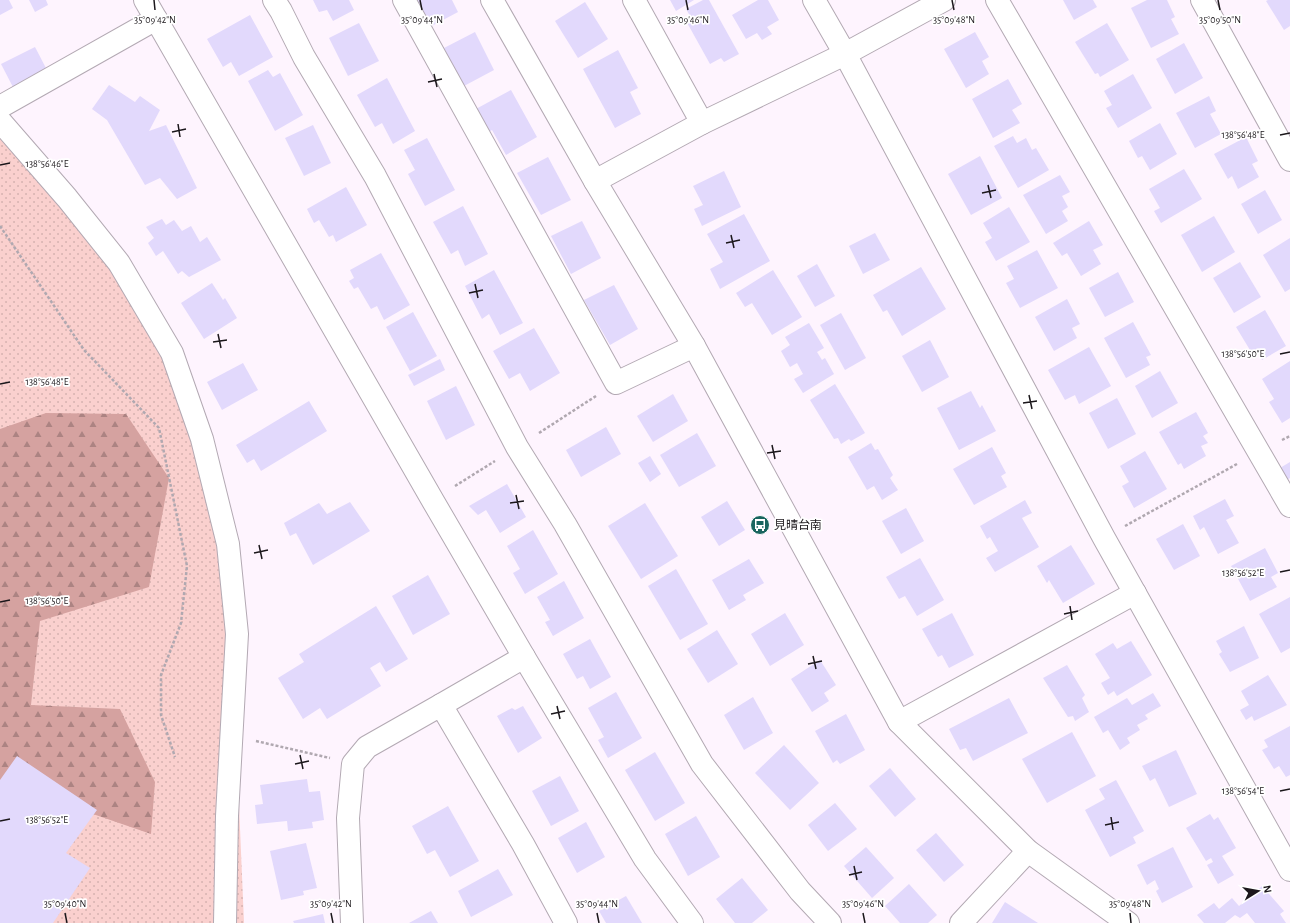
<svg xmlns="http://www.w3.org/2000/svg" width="1290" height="923" viewBox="0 0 1290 923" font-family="'Alegreya Sans','Noto Sans JP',sans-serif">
  <defs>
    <pattern id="grass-dots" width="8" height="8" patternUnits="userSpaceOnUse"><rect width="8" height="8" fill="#fad0ce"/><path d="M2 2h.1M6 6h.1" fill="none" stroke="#d6b2b0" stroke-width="1.8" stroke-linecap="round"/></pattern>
    <pattern id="forest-firs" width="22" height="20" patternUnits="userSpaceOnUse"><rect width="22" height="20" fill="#d5a2a0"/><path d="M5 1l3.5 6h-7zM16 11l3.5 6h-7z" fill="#ac8382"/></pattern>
  </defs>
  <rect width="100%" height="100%" fill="#fef4fe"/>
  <polygon fill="url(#grass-dots)" points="0,126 145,307 228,544 244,923 0,923"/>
  <polygon fill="url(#forest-firs)" points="46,413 126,414 169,478 149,587 40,621 31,705 120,709 155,782 151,834 0,782 0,429"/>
  <g fill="#e2d9fc">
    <polygon points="0,0 9,0 13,8 0,15"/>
    <polygon points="29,0 46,0 48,5 35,12"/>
    <polygon points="313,0 349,0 354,10 333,21 327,10 319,12"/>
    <polygon points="414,0 452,0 458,12 428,28"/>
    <polygon points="670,0 694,0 676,11"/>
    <polygon points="703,0 709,0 739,54 724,62 721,58 710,64 685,19 690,16 686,9"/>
    <polygon points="758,0 768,0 779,20 767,27 772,34 762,40 757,33 746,39 732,15"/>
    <polygon points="1063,0 1093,0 1097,7 1074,20"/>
    <polygon points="1147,0 1167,0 1175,17 1171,19 1179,34 1151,48 1131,8"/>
    <polygon points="1268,0 1290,0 1290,26 1284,30 1266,1"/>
    <polygon points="585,2 608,39 578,58 555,21"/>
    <polygon points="250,15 273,57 239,76 231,62 223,67 207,39"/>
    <polygon points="359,23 379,61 348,76 329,38"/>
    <polygon points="1107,23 1129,60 1100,77 1098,73 1095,74 1075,42"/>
    <polygon points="475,32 494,70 464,86 444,48"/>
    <polygon points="975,32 989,57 982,61 989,74 966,88 944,49"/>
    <polygon points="1184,43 1203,78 1175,94 1156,59"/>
    <polygon points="35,47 48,72 14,89 1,64"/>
    <polygon points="618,50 638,88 630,92 641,114 615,128 583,69"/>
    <polygon points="268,70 273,77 280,73 303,115 275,131 248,81"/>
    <polygon points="1133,74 1152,108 1118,128 1106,108 1112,105 1104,91"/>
    <polygon points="387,78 415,131 393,144 382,123 375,127 357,95"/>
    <polygon points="1008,79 1022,104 1012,110 1020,123 993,138 972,99"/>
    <polygon points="109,85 135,102 140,96 160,110 149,131 166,125 197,188 177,199 160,178 145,185 107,120 92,109"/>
    <polygon points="511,90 537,137 506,155 492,130 487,133 474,110"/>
    <polygon points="1209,96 1216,111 1210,114 1221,134 1195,148 1176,113"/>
    <polygon points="1160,123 1177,154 1150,170 1142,156 1138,158 1129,141"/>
    <polygon points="313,125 331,163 304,176 285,138"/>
    <polygon points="1013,136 1017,143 1026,138 1032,150 1036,148 1049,170 1018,188 994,146"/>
    <polygon points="1246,137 1258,161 1252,164 1259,177 1238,189 1232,176 1228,179 1214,154"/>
    <polygon points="427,138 455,190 425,206 408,174 415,170 404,150"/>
    <polygon points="980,156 1002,198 971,215 948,174"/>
    <polygon points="548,157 571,200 541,215 517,173"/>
    <polygon points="1184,169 1202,199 1161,223 1154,211 1160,208 1149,189"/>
    <polygon points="724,171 741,207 702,226 694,209 703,205 693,186"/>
    <polygon points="1060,175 1070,192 1062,196 1068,207 1062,211 1068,221 1046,234 1023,195"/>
    <polygon points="346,187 367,225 336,242 333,235 329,237 319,220 314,223 307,209"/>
    <polygon points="1265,190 1282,220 1258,234 1241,204"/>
    <polygon points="463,206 488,254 465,266 458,250 451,254 433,222"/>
    <polygon points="1009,207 1030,242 996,261 985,242 992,238 983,223"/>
    <polygon points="744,214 770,261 720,289 710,269 723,262 707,234"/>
    <polygon points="1214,216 1235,252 1202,272 1181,235"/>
    <polygon points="162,219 166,225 174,220 182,231 191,226 200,242 207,237 221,260 189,277 182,271 178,274 163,251 156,256 148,243 154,238 146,227"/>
    <polygon points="582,221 601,258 571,274 551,236"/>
    <polygon points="1089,221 1103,245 1093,250 1101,264 1081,276 1067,253 1062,256 1053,243"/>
    <polygon points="875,233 890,260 863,274 849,246"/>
    <polygon points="1290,238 1290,289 1285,292 1263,255"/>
    <polygon points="1037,250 1058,288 1020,308 1006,283 1014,279 1007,266"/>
    <polygon points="381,253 410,305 384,320 377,306 371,309 358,287 354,289 349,281 354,278 350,270"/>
    <polygon points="1240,262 1261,297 1234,313 1213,278"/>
    <polygon points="817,264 835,296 815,307 797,276"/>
    <polygon points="921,267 946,309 902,336 887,310 883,312 873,295"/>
    <polygon points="494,270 523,323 500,335 489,314 482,319 465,286"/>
    <polygon points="773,270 802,317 772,335 752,303 745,307 736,293"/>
    <polygon points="1118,272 1134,302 1105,317 1089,288"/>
    <polygon points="212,283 223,300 225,298 237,318 204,339 181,303"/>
    <polygon points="614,285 638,329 610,345 584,300"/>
    <polygon points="1067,299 1080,324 1072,328 1077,338 1054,351 1035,317"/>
    <polygon points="1265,310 1286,346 1262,360 1258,352 1253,355 1236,327"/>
    <polygon points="413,312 437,356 410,371 386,327"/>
    <polygon points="841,313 866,358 845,370 820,325"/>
    <polygon points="1133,322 1151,355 1146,357 1150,365 1126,378 1104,338"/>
    <polygon points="809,323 824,348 817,352 822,360 825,358 834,374 803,393 794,379 803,374 797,363 790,367 781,351 790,345 785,337"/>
    <polygon points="534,328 560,373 530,391 520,373 509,379 493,351"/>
    <polygon points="930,340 949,377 922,392 902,356"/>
    <polygon points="1089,347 1111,386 1079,404 1075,395 1065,400 1048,370"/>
    <polygon points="440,359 445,370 414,386 408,375"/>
    <polygon points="1290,361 1290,418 1282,423 1269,402 1274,399 1262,379"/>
    <polygon points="243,363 258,390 222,410 207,382"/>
    <polygon points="1160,371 1178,403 1152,418 1135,386"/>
    <polygon points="835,384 865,433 851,441 849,439 841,444 838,438 834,439 810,400"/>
    <polygon points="456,386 475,425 446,440 427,401"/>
    <polygon points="971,391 980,408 982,405 996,431 959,450 937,408"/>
    <polygon points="673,394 688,421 653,442 637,416"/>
    <polygon points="1117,398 1136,434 1108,449 1089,413"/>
    <polygon points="309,401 327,431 261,471 254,459 247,463 236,445"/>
    <polygon points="1196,412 1208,433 1203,436 1208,443 1201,446 1206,456 1184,469 1181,463 1178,465 1159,432"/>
    <polygon points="606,427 621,454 581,477 566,450"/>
    <polygon points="697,433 716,466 679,487 660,455"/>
    <polygon points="871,443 875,450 878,449 893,475 890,478 898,490 882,500 874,486 867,490 848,457"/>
    <polygon points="992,447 1006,473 1001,476 1007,487 974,505 953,469"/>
    <polygon points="1145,451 1167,489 1134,508 1122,486 1129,482 1120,466"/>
    <polygon points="650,456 661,474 650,482 638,463"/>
    <polygon points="1290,462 1290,478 1287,480 1280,468"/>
    <polygon points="507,484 526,517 500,533 486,510 478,515 469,506"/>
    <polygon points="1225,499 1234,516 1226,520 1239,543 1218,554 1204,527 1200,530 1193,516"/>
    <polygon points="1025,500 1032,513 1022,518 1039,547 995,572 986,558 998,551 990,537 987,539 980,526"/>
    <polygon points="727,501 745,530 719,546 701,517"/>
    <polygon points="350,502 370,531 313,565 296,533 290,536 284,523 319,503 327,514"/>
    <polygon points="645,503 678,556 641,579 608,526"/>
    <polygon points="906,508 924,541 901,554 882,521"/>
    <polygon points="1183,524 1200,556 1174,570 1156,539"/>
    <polygon points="533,530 558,574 525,594 513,573 520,569 507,546"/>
    <polygon points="1071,545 1095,584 1063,603 1049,580 1047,583 1037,566"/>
    <polygon points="1265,548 1278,573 1271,577 1277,587 1250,601 1231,566"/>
    <polygon points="920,558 944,600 917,616 905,596 899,599 886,577"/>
    <polygon points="749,559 764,583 743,595 746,600 729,610 712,580"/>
    <polygon points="676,569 708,624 680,640 648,586"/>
    <polygon points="428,575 450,614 413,635 392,596"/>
    <polygon points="564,581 584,618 553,636 545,622 550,620 537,597"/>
    <polygon points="1290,597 1290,648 1281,653 1259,614"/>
    <polygon points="376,606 408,659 386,672 380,662 370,668 381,686 327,719 320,708 303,719 278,678 304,662 299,654"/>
    <polygon points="785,613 804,645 770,666 751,634"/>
    <polygon points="952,613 974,655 949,668 942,655 938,657 922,629"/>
    <polygon points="1244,626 1259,658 1230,672 1219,654 1222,652 1216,641"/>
    <polygon points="717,630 738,664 708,683 687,649"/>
    <polygon points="590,639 611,677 590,689 583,676 577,679 563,654"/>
    <polygon points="1131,641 1152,675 1117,696 1114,691 1108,695 1101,683 1110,678 1095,654 1113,643 1117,649"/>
    <polygon points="820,660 836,685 824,693 829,701 812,712 791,679"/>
    <polygon points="1067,665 1085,695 1082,698 1089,712 1075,721 1073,716 1068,717 1043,678"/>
    <polygon points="1268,675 1287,705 1254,721 1252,716 1246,720 1240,710 1249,705 1241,691"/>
    <polygon points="616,692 642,738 608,758 598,740 604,737 588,708"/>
    <polygon points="1153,693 1161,706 1145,715 1148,719 1137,725 1140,730 1127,738 1130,743 1120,750 1108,730 1103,733 1094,717 1127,698 1132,705"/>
    <polygon points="753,697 773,733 744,750 724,715"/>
    <polygon points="1009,698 1028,733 973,761 966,748 960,750 949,729"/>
    <polygon points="523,706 542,738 518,753 497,716 512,708 515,710"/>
    <polygon points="846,714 865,750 840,764 837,760 833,763 815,731"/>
    <polygon points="1290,726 1290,775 1286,777 1279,766 1274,769 1262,750 1268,747 1264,740"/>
    <polygon points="1072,732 1096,776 1047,803 1022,759"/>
    <polygon points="784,745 819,783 790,810 755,773"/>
    <polygon points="1176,750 1197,794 1169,807 1155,778 1150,781 1142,766"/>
    <polygon points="655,752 685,803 655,821 625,770"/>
    <polygon points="17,756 97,810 66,853 90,868 53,923 0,923 0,780"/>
    <polygon points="890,768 916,799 895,817 869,786"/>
    <polygon points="560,776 579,811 551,826 532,791"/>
    <polygon points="307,779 309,792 320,791 324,820 312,822 313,828 288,831 287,821 257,824 255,805 263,804 260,785"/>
    <polygon points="1116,780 1144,831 1133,837 1136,843 1110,857 1085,810 1105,799 1099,789"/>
    <polygon points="835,803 857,829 828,851 808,825"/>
    <polygon points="448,806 479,861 450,877 435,850 427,854 412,826"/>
    <polygon points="1210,814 1214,820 1218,817 1236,848 1222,856 1234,875 1218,884 1207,865 1213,862 1211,858 1206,861 1186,828"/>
    <polygon points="696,816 720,857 688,876 665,834"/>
    <polygon points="586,822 605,857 577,873 558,838"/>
    <polygon points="936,833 964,865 944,882 916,850"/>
    <polygon points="306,843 317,888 303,891 304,895 281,900 270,851"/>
    <polygon points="866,847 894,878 872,898 844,866"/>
    <polygon points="1173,847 1193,887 1162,903 1156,891 1159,889 1155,880 1147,885 1137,865"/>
    <polygon points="498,869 513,895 471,917 458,891"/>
    <polygon points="742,878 768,910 752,923 735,923 716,899"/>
    <polygon points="909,884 937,915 928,923 900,923 885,906"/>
    <polygon points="1262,886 1284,911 1280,914 1286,923 1255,923 1247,913 1240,918 1235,915 1225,923 1204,923 1197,915 1214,903 1219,909 1232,898 1239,906"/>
    <polygon points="626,896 642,923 606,923 599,911"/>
    <polygon points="1005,902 1038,923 992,923"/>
    <polygon points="431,911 438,923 409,923"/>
    <polygon points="323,914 325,923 294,923 293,921"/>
  </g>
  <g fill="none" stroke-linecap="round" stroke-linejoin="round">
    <g stroke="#b3a9b3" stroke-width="24">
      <g id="minor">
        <polyline points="145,0 433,501 524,657 645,859 692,923"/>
        <polyline points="274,0 281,11 304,57 375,176 517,447 565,524 702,764 800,891 830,923"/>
        <polyline points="404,0 616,383 694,346"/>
        <polyline points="492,0 595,181 694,346 899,722 1028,851 1128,923"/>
        <polyline points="634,0 702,123"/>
        <polyline points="814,0 845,54 1104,538 1290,870"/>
        <polyline points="997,0 1290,506"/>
        <polyline points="1202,0 1290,160"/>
        <polyline points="0,107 156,19"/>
        <polyline points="0,121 67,198 119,263 172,353 202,439 228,544 237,634 227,816 225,923"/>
        <polyline points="595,181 702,123 845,54 944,0"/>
        <polyline points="441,705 524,657"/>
        <polyline points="899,722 1135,593"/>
        <polyline points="352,923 348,818 353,764 367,747 441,705 523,844 566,923"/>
        <polyline points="961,923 1028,851"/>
      </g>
    </g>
    <g stroke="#b0a8b0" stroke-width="2.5" stroke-dasharray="3 2" stroke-linecap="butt">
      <polyline points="0,226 84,350 159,428 187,566 181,623 161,675 161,715 175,757"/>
      <polyline points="539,433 596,396"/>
      <polyline points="1282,440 1290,436"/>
      <polyline points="455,486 495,461"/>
      <polyline points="1125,526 1237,464"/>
      <polyline points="256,741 330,758"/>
    </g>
    <use href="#minor" stroke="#fff" stroke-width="22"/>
  </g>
  <path fill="none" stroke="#1b171b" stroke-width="1.5" d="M154,0L155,10M420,0L422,10M686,0L688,10M952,0L954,10M1218,0L1220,10M434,74L437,87M428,82L442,79M178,124L180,137M172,132L186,129M1280,135L1290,133M0,165L10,163M988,185L991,198M982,193L996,190M731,235L734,248M726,243L740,240M475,284L478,298M469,293L483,290M218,334L221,348M213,342L227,340M1280,354L1290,352M0,384L10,382M1029,395L1032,409M1023,403L1037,401M772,445L775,459M767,453L781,451M516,495L519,509M510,503L524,501M259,545L262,559M254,553L268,550M1280,572L1290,570M0,602L10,600M1070,606L1072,620M1064,614L1078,611M813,656L816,669M808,664L822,661M557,706L560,719M551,714L565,711M300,755L303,769M295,764L309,761M1280,791L1290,789M1111,817L1113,830M0,821L10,819M1105,825L1119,822M854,866L857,880M849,875L862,872M65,913L67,923M331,913L333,923M597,913L599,923M863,913L865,923M1130,913L1131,923"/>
  <defs>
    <g id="bus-disc" transform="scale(1)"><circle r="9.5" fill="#19655f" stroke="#fff"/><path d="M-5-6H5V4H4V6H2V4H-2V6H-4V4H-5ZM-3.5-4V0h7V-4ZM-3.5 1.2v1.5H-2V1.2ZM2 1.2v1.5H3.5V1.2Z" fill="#fff"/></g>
  </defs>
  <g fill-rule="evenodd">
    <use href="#bus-disc" x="760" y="525"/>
  </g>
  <g text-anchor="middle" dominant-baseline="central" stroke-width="3.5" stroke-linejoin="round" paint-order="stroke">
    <g font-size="12" fill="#1b171b" stroke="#fff" text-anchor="start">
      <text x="774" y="525">見晴台南</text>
    </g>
  </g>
  <g font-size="10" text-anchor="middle" fill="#1b171b" stroke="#fff" stroke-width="3.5" stroke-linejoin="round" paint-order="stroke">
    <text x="155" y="23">35°09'42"N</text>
    <text x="422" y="23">35°09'44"N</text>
    <text x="688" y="23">35°09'46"N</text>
    <text x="954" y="23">35°09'48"N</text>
    <text x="1220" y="23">35°09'50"N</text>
    <text x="1243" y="138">138°56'48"E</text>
    <text x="47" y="167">138°56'46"E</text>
    <text x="1243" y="357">138°56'50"E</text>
    <text x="47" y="385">138°56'48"E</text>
    <text x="1243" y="576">138°56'52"E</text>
    <text x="47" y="604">138°56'50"E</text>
    <text x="1243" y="794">138°56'54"E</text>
    <text x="47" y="823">138°56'52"E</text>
    <text x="65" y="907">35°09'40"N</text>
    <text x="331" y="907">35°09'42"N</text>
    <text x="597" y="907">35°09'44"N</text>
    <text x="863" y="907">35°09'46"N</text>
    <text x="1130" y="907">35°09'48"N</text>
  </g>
  <g transform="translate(1258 891) rotate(79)" stroke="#ffffff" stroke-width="3" paint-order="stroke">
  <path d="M0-3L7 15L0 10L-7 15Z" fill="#1b171b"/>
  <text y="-6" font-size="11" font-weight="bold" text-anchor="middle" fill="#1b171b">N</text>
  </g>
</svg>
